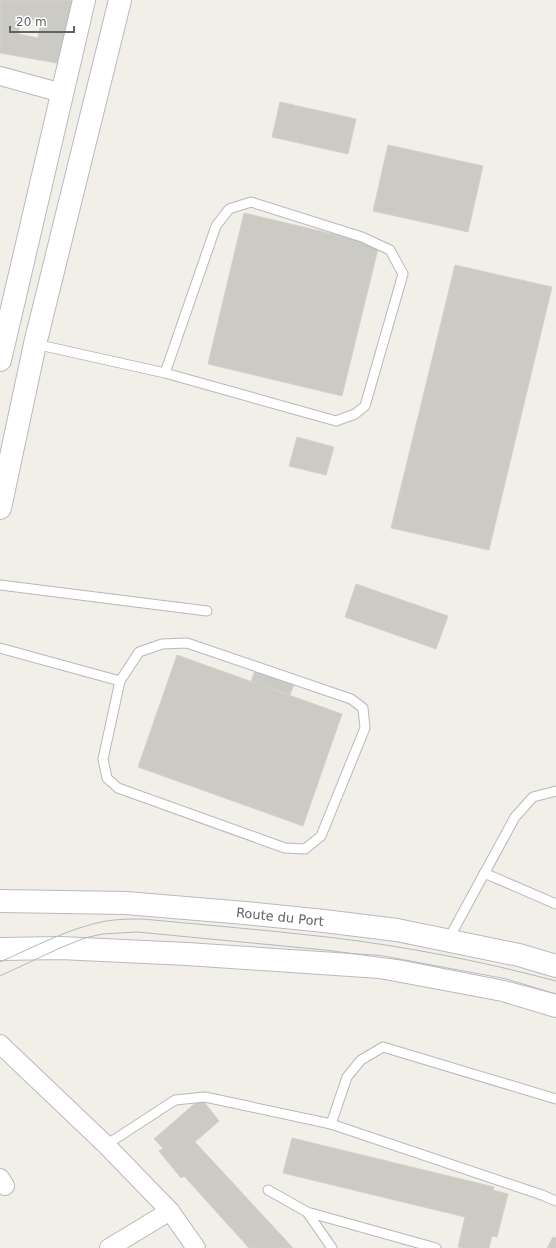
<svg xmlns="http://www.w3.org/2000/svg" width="556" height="1248" viewBox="0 0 556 1248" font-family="'DejaVu Sans',sans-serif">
  <rect width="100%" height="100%" fill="#f1efe8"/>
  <g fill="#cccac5" stroke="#d6d1c6" fill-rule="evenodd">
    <path d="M0,0H74L62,64L0,53ZM21,18L41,21L38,38L18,34Z"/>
    <polygon points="280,102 356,119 348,154 272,137"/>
    <polygon points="388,145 483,166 468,232 373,211"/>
    <polygon points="244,213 379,245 342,396 208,364"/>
    <polygon points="455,265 552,287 489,550 391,528"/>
    <polygon points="297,437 334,447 326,475 289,466"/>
    <polygon points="356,584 448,616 436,649 345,617"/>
    <polygon points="177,655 342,714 303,826 138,767"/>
    <polygon points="255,670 294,684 290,695 251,682"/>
    <polygon points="201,1098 219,1121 195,1142 293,1248 249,1248 184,1176 181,1178 159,1151 163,1148 154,1139"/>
    <polygon points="292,1138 494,1187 493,1190 508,1194 497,1237 492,1236 489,1248 463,1248 458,1247 465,1217 283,1173"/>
    <polygon points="553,1237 556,1238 556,1248 547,1248"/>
  </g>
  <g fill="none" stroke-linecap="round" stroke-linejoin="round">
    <g stroke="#b5b8bc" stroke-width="11">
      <g id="lane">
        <polyline points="35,344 165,373 336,421 355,414 365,406 403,274 390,250 362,237 251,202 229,209 216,226 165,373"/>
        <polyline points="0,585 207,611"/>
        <polygon points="187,643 351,699 363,708 365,728 321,836 305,849 285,848 118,788 107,778 103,759 120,681 139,652 162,644"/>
        <polyline points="0,648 120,681"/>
        <polyline points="484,873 556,904"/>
        <polyline points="448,940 515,817 533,797 556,791"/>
        <polyline points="331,1124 347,1077 361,1060 383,1047 556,1099"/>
        <polyline points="106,1145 175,1100 205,1097 331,1124 542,1195 556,1201"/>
        <polyline points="268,1190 307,1212 436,1248"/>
        <polyline points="307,1212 332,1248"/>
      </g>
    </g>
    <g stroke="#b5b8bc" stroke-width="20">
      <g id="street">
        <polyline points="0,76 62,93"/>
        <polyline points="0,1044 106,1145 170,1211 196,1248"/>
        <polyline points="0,1178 5,1186"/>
        <polyline points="109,1248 170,1211"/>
      </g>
    </g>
    <g stroke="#b6babf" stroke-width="24">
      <g id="secondary">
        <polyline points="0,360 84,0"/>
        <polyline points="0,508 35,344 120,0"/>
        <polyline points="0,901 126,903 245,913 324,921 397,930 519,955 556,966"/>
        <polyline points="0,949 60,948 187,954 380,967 503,990 556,1006"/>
      </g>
    </g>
    <use href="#lane" stroke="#fff" stroke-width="9"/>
    <use href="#street" stroke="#fff" stroke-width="18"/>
    <use href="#secondary" stroke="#fff" stroke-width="22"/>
    <g stroke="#b6b7b8" stroke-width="1">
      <path d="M0,962C34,947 69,928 106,921C119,919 131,919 143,919C205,925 266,930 327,937C404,946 481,961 556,981"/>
      <polyline points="0,976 60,948 85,938 102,934 137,932 325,950 401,960 507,981 556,994"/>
    </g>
  </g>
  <g text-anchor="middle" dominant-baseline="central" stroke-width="3.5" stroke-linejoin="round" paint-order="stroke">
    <g font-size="13" fill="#5f6368" stroke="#fff">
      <text transform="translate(280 917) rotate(6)">Route du Port</text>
    </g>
  </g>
  <path d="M10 26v6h64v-6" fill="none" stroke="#5f6368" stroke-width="2"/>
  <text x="16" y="26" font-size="12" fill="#5f6368" stroke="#ffffff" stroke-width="3" paint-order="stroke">20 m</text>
</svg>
